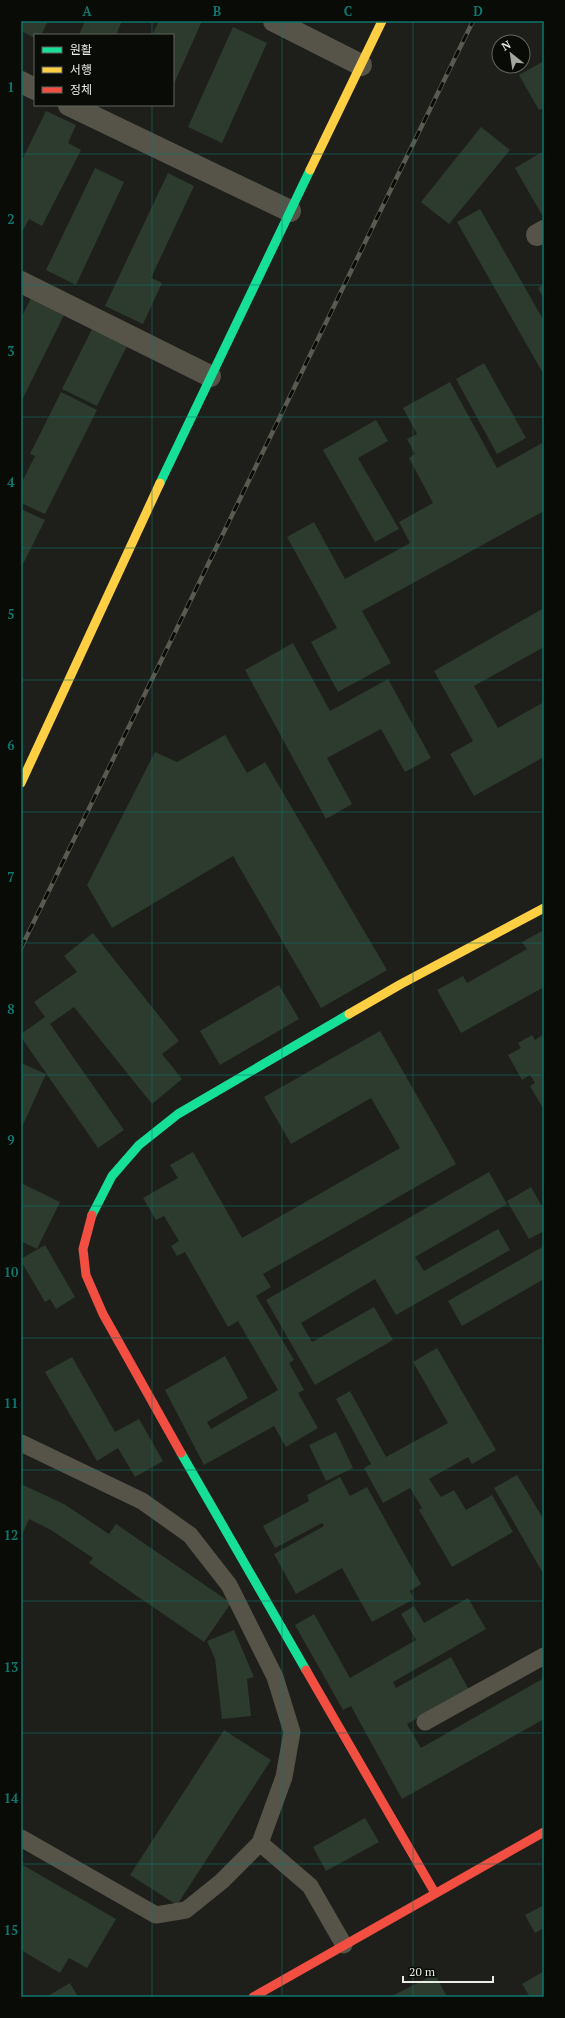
<svg xmlns="http://www.w3.org/2000/svg" width="565" height="2018" viewBox="0 0 565 2018" font-family="'PT Serif','Noto Sans KR',serif">
  <rect width="100%" height="100%" fill="#1e1f1a"/>
  <g fill="#2c3b2d">
    <polygon points="21,21 48,21 41,35 35,35 35,38 21,31"/>
    <polygon points="85,21 122,21 116,35 79,35"/>
    <polygon points="159,21 202,21 173,86 173,35 152,35"/>
    <polygon points="233,27 267,43 222,143 188,127"/>
    <polygon points="544,61 544,108 539,110 519,75"/>
    <polygon points="46,111 76,125 68,143 81,150 42,226 29,219 21,234 21,162"/>
    <polygon points="481,127 510,150 449,224 421,202"/>
    <polygon points="544,151 544,214 542,215 515,168"/>
    <polygon points="95,168 124,182 76,285 46,270"/>
    <polygon points="168,173 194,186 151,278 162,283 143,324 105,306"/>
    <polygon points="480,209 544,321 544,375 457,222"/>
    <polygon points="544,284 544,299 538,288"/>
    <polygon points="31,298 64,315 21,402 21,318"/>
    <polygon points="93,327 128,344 97,406 62,389"/>
    <polygon points="484,363 526,438 497,454 456,379"/>
    <polygon points="450,382 497,468 544,442 544,511 362,611 391,663 338,692 311,642 337,628 287,537 314,522 345,579 410,543 399,522 433,503 409,458 415,454 407,439 417,434 403,408"/>
    <polygon points="61,392 97,410 45,514 21,503 21,484 35,456 30,454"/>
    <polygon points="376,420 388,441 358,458 399,529 375,542 323,450"/>
    <polygon points="21,509 45,520 21,568"/>
    <polygon points="544,608 544,647 474,686 498,728 544,702 544,757 474,796 450,754 473,741 434,671"/>
    <polygon points="293,643 330,711 388,679 431,758 405,772 381,729 327,758 352,804 326,819 245,670"/>
    <polygon points="225,735 247,773 265,762 387,970 321,1008 233,856 112,928 87,885 155,752 177,762"/>
    <polygon points="544,930 544,987 461,1033 437,990 463,976 467,983 527,949 522,942"/>
    <polygon points="93,933 179,1041 162,1054 182,1079 152,1104 74,1007 50,1024 124,1130 98,1148 21,1037 21,1034 45,1017 34,1002 77,972 64,956"/>
    <polygon points="279,985 299,1019 220,1065 200,1031"/>
    <polygon points="380,1031 456,1164 263,1274 271,1287 256,1296 294,1360 289,1363 304,1390 298,1393 318,1428 286,1447 274,1426 204,1465 165,1390 225,1356 248,1398 207,1422 211,1429 278,1390 238,1321 228,1327 185,1252 177,1256 171,1246 179,1241 164,1216 156,1220 143,1198 178,1178 170,1165 193,1152 242,1238 400,1148 371,1098 291,1144 264,1097"/>
    <polygon points="544,1034 544,1110 530,1086 535,1083 530,1075 522,1080 508,1055 521,1048 518,1043 532,1035 535,1040"/>
    <polygon points="21,1063 46,1074 21,1129"/>
    <polygon points="489,1172 507,1204 415,1257 424,1271 498,1229 510,1250 396,1315 375,1279 301,1323 312,1342 374,1307 393,1340 315,1385 266,1300"/>
    <polygon points="21,1183 60,1202 37,1249 21,1241"/>
    <polygon points="531,1187 544,1210 544,1231 529,1239 507,1201"/>
    <polygon points="45,1245 75,1297 56,1309 50,1299 45,1302 21,1261 21,1259"/>
    <polygon points="544,1246 544,1279 462,1326 448,1301"/>
    <polygon points="437,1348 496,1450 472,1464 468,1457 429,1479 441,1497 454,1490 466,1510 492,1495 513,1532 452,1567 419,1510 422,1508 410,1488 383,1503 364,1468 371,1464 336,1399 350,1391 386,1457 448,1423 413,1362"/>
    <polygon points="72,1357 115,1432 139,1419 163,1461 135,1477 118,1448 97,1461 45,1372"/>
    <polygon points="336,1432 353,1468 326,1481 309,1445"/>
    <polygon points="517,1475 544,1520 544,1575 494,1488"/>
    <polygon points="340,1477 350,1496 367,1487 421,1584 410,1591 414,1599 372,1622 342,1568 296,1594 274,1554 324,1526 322,1523 275,1548 263,1526 309,1501 307,1495"/>
    <polygon points="21,1484 64,1504 109,1534 116,1524 231,1603 204,1642 89,1563 93,1558 51,1530 29,1519 21,1537"/>
    <polygon points="468,1598 486,1629 393,1682 396,1688 451,1657 469,1690 407,1724 421,1748 544,1678 544,1719 402,1799 351,1706 343,1710 295,1625 314,1614 350,1678 416,1640 401,1614 414,1606 424,1623"/>
    <polygon points="234,1630 254,1677 247,1679 251,1716 222,1719 215,1659 207,1641"/>
    <polygon points="224,1730 271,1760 177,1905 130,1875"/>
    <polygon points="365,1818 379,1842 326,1871 313,1847"/>
    <polygon points="21,1864 116,1919 87,1968 69,1958 60,1973 21,1950"/>
    <polygon points="544,1905 544,1928 535,1933 525,1915"/>
    <polygon points="544,1971 544,1997 530,1997 522,1984"/>
    <polygon points="435,1974 447,1997 390,1997"/>
    <polygon points="70,1983 78,1997 46,1997"/>
  </g>
  <g fill="none" stroke-linecap="round" stroke-linejoin="round">
    <g stroke="#565449" stroke-width="17">
      <polyline points="21,1443 142,1501 190,1535 229,1585 275,1677 292,1732 284,1777 260,1843 222,1881 186,1910 156,1915 21,1838"/>
      <polyline points="425,1722 544,1656"/>
      <polyline points="260,1843 310,1886 344,1945"/>
    </g>
    <g stroke="#565449" stroke-width="22">
      <polyline points="274,21 361,65"/>
      <polyline points="21,82 35,89"/>
      <polyline points="69,105 290,211"/>
      <polyline points="537,235 544,231"/>
      <polyline points="21,282 210,376"/>
    </g>
    <g stroke="#16e098" stroke-width="9">
      <polyline points="160,483 310,170"/>
      <polyline points="92,1215 112,1176 139,1145 178,1114 349,1014"/>
      <polyline points="181,1453 306,1670"/>
    </g>
    <g stroke="#ffcf43" stroke-width="9">
      <polyline points="310,170 382,21"/>
      <polyline points="21,783 160,483"/>
      <polyline points="349,1014 401,984 544,908"/>
    </g>
    <g stroke="#f24e42" stroke-width="9">
      <polyline points="92,1215 83,1249 86,1275 103,1314 181,1453"/>
      <polyline points="306,1670 435,1893"/>
      <polyline points="253,1997 544,1832"/>
    </g>
    <g stroke="#5a5a51" stroke-width="4.5">
      <polyline id="rail" points="21,948 473,21"/>
    </g>
    <use href="#rail" stroke="#090b06" stroke-width="3" stroke-dasharray="9" stroke-linecap="butt"/>
  </g>
  <path fill="none" stroke="#0f766e" stroke-width="1" stroke-opacity="0.55" d="M152,21V35M282,21V1997M413,21V1997M152,105V1997M21,154H544M21,285H544M21,417H544M21,548H544M21,680H544M21,812H544M21,943H544M21,1075H544M21,1206H544M21,1338H544M21,1470H544M21,1601H544M21,1733H544M21,1864H544"/>
  <rect width="565" height="2018" fill="none" stroke="#090b06" stroke-width="44"/>
  <rect x="34" y="34" width="140" height="72" fill="#090b06" stroke="#63655f"/>
  <rect x="42" y="47" width="20" height="6" fill="#16e098" stroke="#63655f"/>
  <text x="70" y="54" font-size="12" fill="#eaede5">원활</text>
  <rect x="42" y="67" width="20" height="6" fill="#ffcf43" stroke="#63655f"/>
  <text x="70" y="74" font-size="12" fill="#eaede5">서행</text>
  <rect x="42" y="87" width="20" height="6" fill="#f24e42" stroke="#63655f"/>
  <text x="70" y="94" font-size="12" fill="#eaede5">정체</text>
  <g transform="translate(511 54) rotate(330)"><circle r="19" fill="#090b06" stroke="#63655f"/>
  <path d="M0-3L7 15L0 10L-7 15Z" fill="#a3a59e"/>
  <text y="-6" font-size="11" font-weight="bold" text-anchor="middle" fill="#eaede5">N</text>
  </g>
  <path d="M403 1976v6h90v-6" fill="none" stroke="#eaede5" stroke-width="2"/>
  <text x="409" y="1976" font-size="12" fill="#eaede5" stroke="#090b06" stroke-width="3" paint-order="stroke">20 m</text>
  <rect x="22" y="22" width="521" height="1974" fill="none" stroke="#0f766e" stroke-width="1.5"/>
  <g font-size="13" text-anchor="middle" font-weight="bold" fill="#0f766e">
    <text x="87" y="16">A</text>
    <text x="217" y="16">B</text>
    <text x="348" y="16">C</text>
    <text x="478" y="16">D</text>
    <text x="11" y="92">1</text>
    <text x="11" y="224">2</text>
    <text x="11" y="356">3</text>
    <text x="11" y="487">4</text>
    <text x="11" y="619">5</text>
    <text x="11" y="750">6</text>
    <text x="11" y="882">7</text>
    <text x="11" y="1014">8</text>
    <text x="11" y="1145">9</text>
    <text x="11" y="1277">10</text>
    <text x="11" y="1408">11</text>
    <text x="11" y="1540">12</text>
    <text x="11" y="1672">13</text>
    <text x="11" y="1803">14</text>
    <text x="11" y="1935">15</text>
  </g>
</svg>
